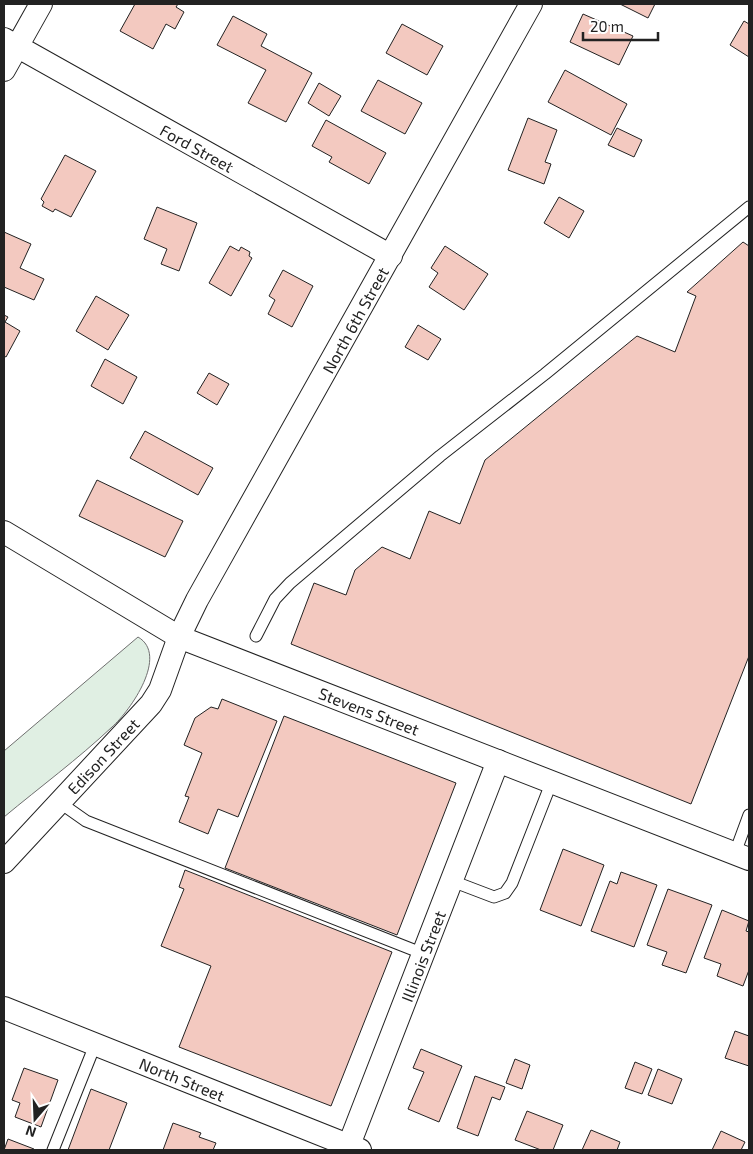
<svg xmlns="http://www.w3.org/2000/svg" width="753" height="1154" viewBox="0 0 753 1154" font-family="'Exo 2',sans-serif">
  <rect width="100%" height="100%" fill="#fff"/>
  <path fill="#e0efe3" stroke="#6f6f6f" d="M138,637C169,655 131,710 112,727C78,759 40,787 4,817V751Z"/>
  <g fill="#f3c9c0" stroke="#222">
    <polygon points="135,4 178,4 176,7 184,12 175,29 166,24 153,49 120,31"/>
    <polygon points="620,4 655,4 648,18"/>
    <polygon points="583,14 633,36 619,65 570,42"/>
    <polygon points="233,16 267,34 261,46 312,73 286,122 248,103 266,70 217,45"/>
    <polygon points="744,21 749,24 749,57 730,45"/>
    <polygon points="402,24 443,46 427,75 386,53"/>
    <polygon points="565,70 627,104 611,135 548,102"/>
    <polygon points="378,80 422,103 405,134 361,111"/>
    <polygon points="319,83 341,96 329,116 308,103"/>
    <polygon points="528,118 557,130 545,162 551,164 544,184 508,170"/>
    <polygon points="326,120 386,153 369,184 329,162 332,157 312,146"/>
    <polygon points="617,128 642,140 634,157 608,145"/>
    <polygon points="65,155 96,171 71,217 55,209 53,212 42,206 44,202 41,199"/>
    <polygon points="559,197 584,211 569,238 544,223"/>
    <polygon points="157,207 197,223 179,271 161,264 167,249 144,239"/>
    <polygon points="4,232 31,244 20,268 44,279 34,300 4,287"/>
    <polygon points="743,242 749,246 749,656 691,804 291,644 314,583 346,595 355,570 382,547 410,559 429,511 460,524 485,460 637,336 675,352 696,296 687,292"/>
    <polygon points="230,246 239,251 241,247 250,252 249,256 252,258 231,296 209,283"/>
    <polygon points="445,246 488,274 464,310 429,287 438,273 431,268"/>
    <polygon points="283,270 313,286 292,327 268,314 275,300 269,296"/>
    <polygon points="96,296 129,315 108,350 76,331"/>
    <polygon points="4,315 8,317 5,322 20,331 6,357 4,356"/>
    <polygon points="418,325 441,339 428,360 405,347"/>
    <polygon points="105,359 137,377 123,404 91,386"/>
    <polygon points="209,373 229,384 217,405 197,393"/>
    <polygon points="145,431 213,468 198,495 130,458"/>
    <polygon points="97,480 183,521 165,557 79,516"/>
    <polygon points="222,699 277,721 238,817 218,809 208,834 179,822 189,797 185,796 202,753 184,745 195,718 211,707 218,709"/>
    <polygon points="284,716 456,783 397,935 225,868"/>
    <polygon points="563,849 604,865 581,926 540,910"/>
    <polygon points="185,870 392,952 331,1106 179,1047 211,966 161,946 184,889 179,887"/>
    <polygon points="621,872 657,885 634,947 591,931 610,881 617,884"/>
    <polygon points="668,889 712,905 686,973 662,965 667,952 647,945"/>
    <polygon points="722,910 749,921 746,931 749,932 749,970 743,986 717,976 721,964 704,958"/>
    <polygon points="735,1031 749,1036 749,1066 725,1058"/>
    <polygon points="421,1049 462,1066 439,1122 408,1109 424,1072 413,1068"/>
    <polygon points="515,1059 530,1065 522,1089 506,1083"/>
    <polygon points="635,1062 652,1069 642,1094 625,1088"/>
    <polygon points="24,1068 58,1080 41,1127 15,1117 20,1103 12,1100"/>
    <polygon points="658,1069 682,1079 672,1104 648,1095"/>
    <polygon points="475,1076 505,1087 500,1100 492,1097 478,1136 457,1128"/>
    <polygon points="91,1089 127,1103 109,1150 68,1150"/>
    <polygon points="527,1111 563,1125 553,1150 541,1150 515,1140"/>
    <polygon points="173,1123 201,1133 199,1137 216,1143 213,1150 163,1150"/>
    <polygon points="591,1130 620,1142 617,1150 582,1150"/>
    <polygon points="721,1131 745,1142 741,1150 712,1150"/>
    <polygon points="8,1139 34,1149 33,1150 4,1150"/>
  </g>
  <g fill="none" stroke-linecap="round" stroke-linejoin="round">
    <g stroke="#222" stroke-width="13">
      <g id="lane">
        <polyline points="256,636 275,599 290,583 440,456 545,374 749,207"/>
        <polyline points="59,802 86,821 424,954"/>
        <polyline points="735,853 749,815"/>
        <polyline points="452,881 494,897 505,893 512,883 552,781"/>
        <polyline points="53,1150 95,1045"/>
      </g>
    </g>
    <g stroke="#222" stroke-width="24">
      <g id="street">
        <polyline points="4,39 391,256"/>
        <polyline points="4,70 41,4"/>
        <polyline points="4,532 179,637 749,859"/>
        <polyline points="4,862 151,704 160,690 179,637 197,600 531,4"/>
        <polyline points="4,1008 360,1150"/>
        <polyline points="347,1150 498,761"/>
      </g>
    </g>
    <use href="#lane" stroke="#fff" stroke-width="11"/>
    <use href="#street" stroke="#fff" stroke-width="22"/>
  </g>
  <g text-anchor="middle" dominant-baseline="central" stroke-width="4" stroke-linejoin="round" paint-order="stroke">
    <g font-size="16" fill="#222" stroke="#fff">
      <text transform="translate(197 148) rotate(29)">Ford Street</text>
      <text transform="translate(355 320) rotate(-61)">North 6th Street</text>
      <text transform="translate(369 711) rotate(21)">Stevens Street</text>
      <text transform="translate(103 756) rotate(-47)">Edison Street</text>
      <text transform="translate(423 956) rotate(-69)">Illinois Street</text>
      <text transform="translate(182 1079) rotate(22)">North Street</text>
    </g>
  </g>
  <rect width="753" height="1154" fill="none" stroke="#222222" stroke-width="10"/>
  <g transform="translate(35 1119) rotate(199)" stroke="#ffffff" stroke-width="4" paint-order="stroke">
  <path d="M0-4L9 19L0 12L-9 19Z" fill="#222222"/>
  <text y="-8" font-size="14" font-weight="bold" text-anchor="middle" fill="#222222">N</text>
  </g>
  <path d="M583 32v8h75v-8" fill="none" stroke="#222222" stroke-width="2.5"/>
  <text x="590" y="32" font-size="15" fill="#222222" stroke="#ffffff" stroke-width="4" paint-order="stroke">20 m</text>
</svg>
